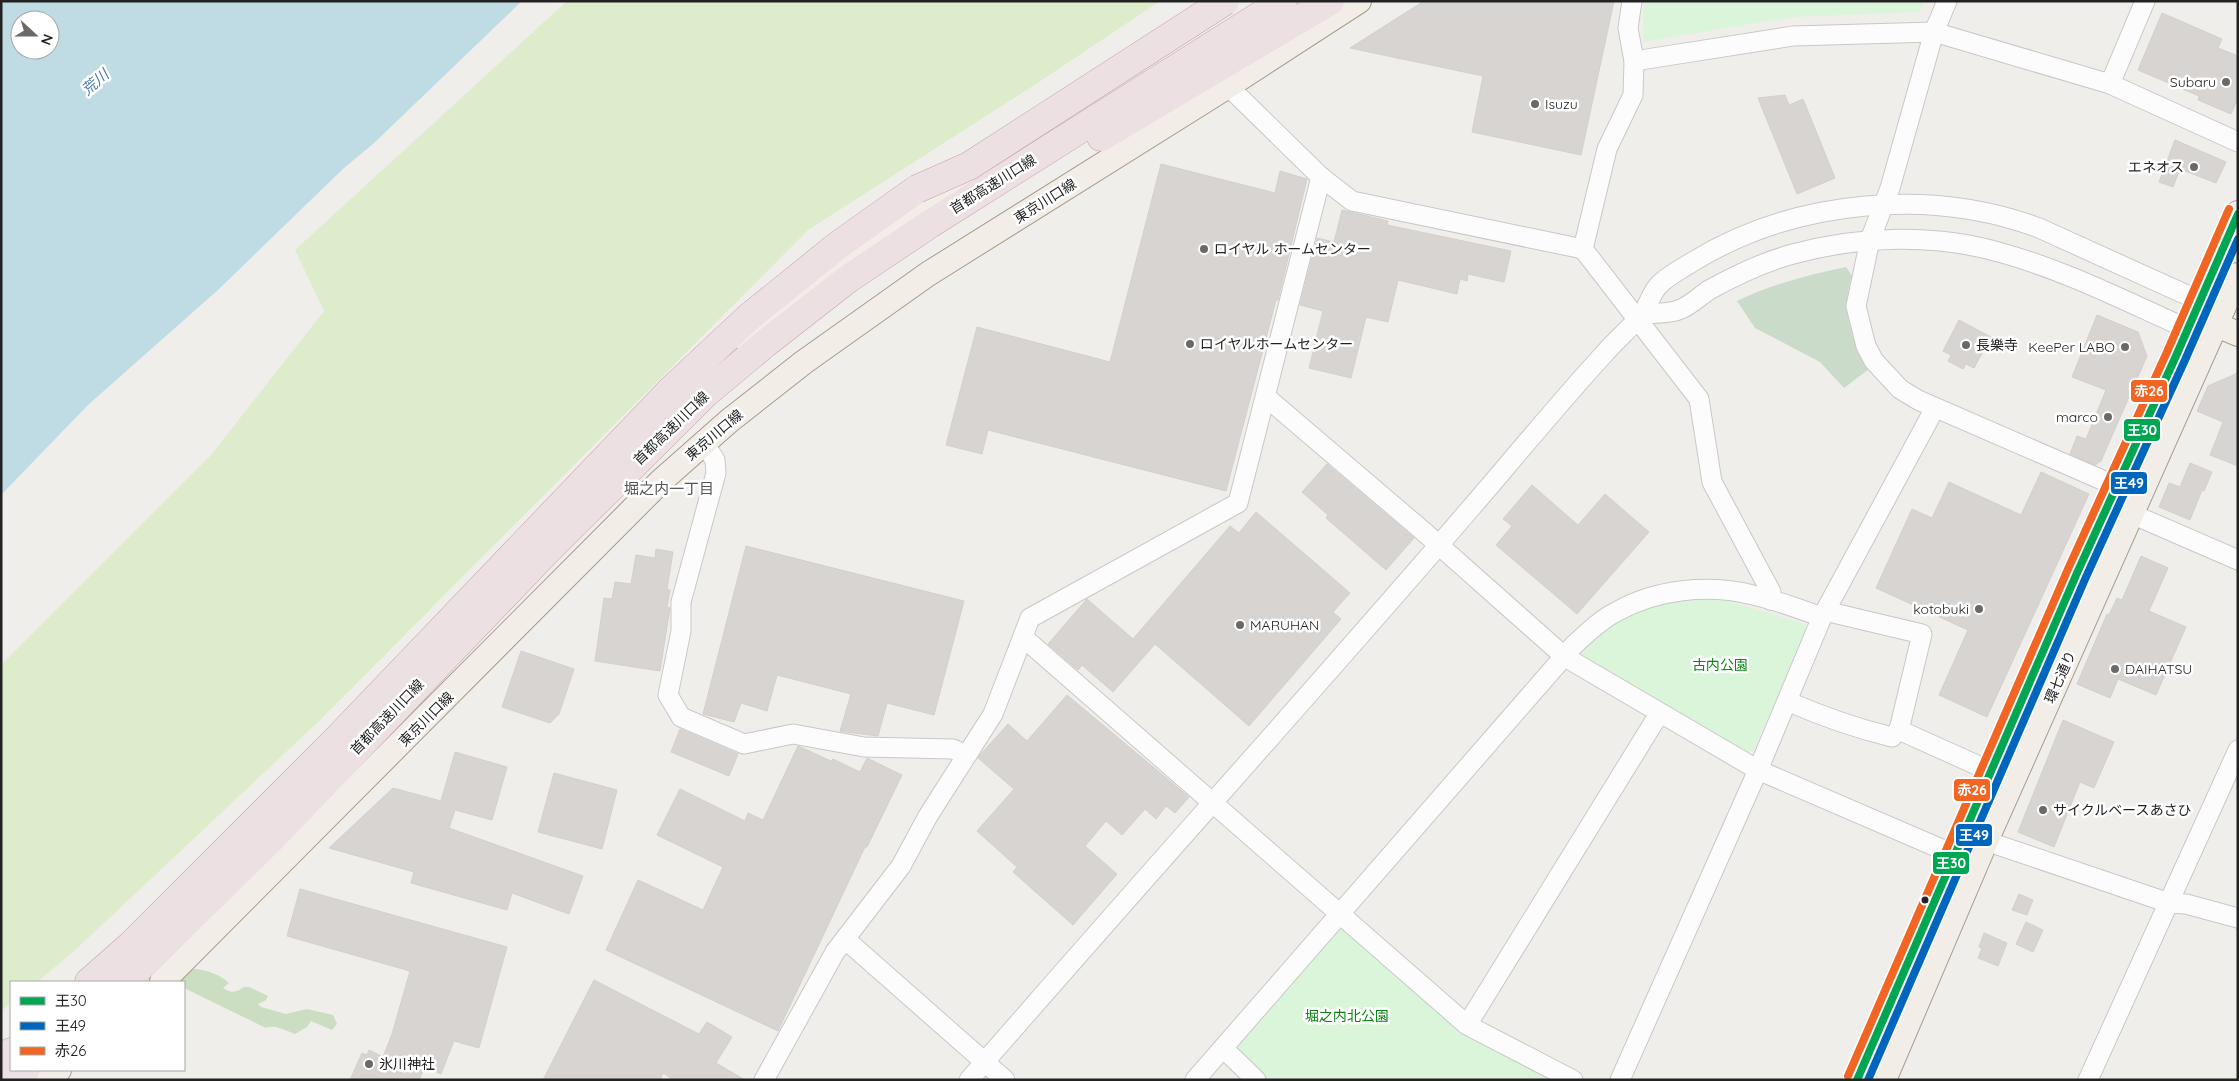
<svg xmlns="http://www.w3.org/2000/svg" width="2239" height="1081" viewBox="0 0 2239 1081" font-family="Quicksand,'Noto Sans JP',sans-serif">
  <rect width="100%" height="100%" fill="#f0eeeb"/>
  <polygon fill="#ddeccb" points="567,1 1160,1 1039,82 808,230 318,722 72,953 37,982 11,982 11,1003 1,1011 1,665 211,455 324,311 295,250"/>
  <path fill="#cbdec1" d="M192,969C202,968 222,975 229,983L223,988C231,993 236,993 244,987H249L268,996L266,1000L258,1004L261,1007L286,1014L307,1009L333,1015L337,1024L332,1030L311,1021L307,1027L295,1034C286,1031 275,1024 266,1028L184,988V982H180Z"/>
  <path fill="#cadbca" d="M1846,267L1852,276C1840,309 1852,341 1869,369L1844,388L1820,362L1755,328L1737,301C1772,284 1808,275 1846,267Z"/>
  <g fill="#daf5da">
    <polygon points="1643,1 1925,1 1920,12 1794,17 1643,42"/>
    <path d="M1692,599L1725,600L1805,624L1807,630L1754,749L1746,754L1581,660L1580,651C1613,620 1648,604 1692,599Z"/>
    <polygon points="1338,929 1345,930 1554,1080 1266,1080 1241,1055 1238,1043"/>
  </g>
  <path fill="#bfdbe3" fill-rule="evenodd" d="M1,1H522L373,144L344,168L219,289L88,405L1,495ZM20,20H50V50H20Z"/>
  <g fill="#d7d4d2" stroke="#d3d0cc">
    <polygon points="1424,1 1614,1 1581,155 1472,132 1483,76 1350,48"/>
    <polygon points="2162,13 2222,39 2218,48 2238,56 2238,98 2231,114 2198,100 2199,96 2138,70"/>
    <polygon points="1785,95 1789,105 1803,99 1835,178 1797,194 1758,98"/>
    <polygon points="2175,140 2226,162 2216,183 2180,169 2173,187 2159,182"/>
    <polygon points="1161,164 1275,193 1280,171 1307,179 1278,300 1276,300 1226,491 988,430 982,454 946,445 977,327 1110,362"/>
    <polygon points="1342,210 1388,221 1387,225 1511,251 1504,282 1468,274 1467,281 1460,279 1457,294 1398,280 1388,322 1366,317 1351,378 1309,368 1323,311 1300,305 1317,238 1334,242"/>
    <polygon points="2097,315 2138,332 2147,356 2101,461 2095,465 2070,454 2077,436 2086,439 2106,390 2072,377"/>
    <polygon points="1959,320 1991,337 1974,368 1966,364 1963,369 1948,361 1951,355 1943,351"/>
    <polygon points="2238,373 2238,466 2210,455 2223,422 2197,411 2208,386"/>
    <polygon points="2190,463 2212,472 2204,491 2202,490 2190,520 2159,507 2169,483 2180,487"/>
    <polygon points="1327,464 1414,538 1386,570 1326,518 1328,515 1302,492"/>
    <polygon points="2041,472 2089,494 1987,717 1939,695 1968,630 1876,588 1912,509 1932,518 1949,482 2021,515"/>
    <polygon points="1532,485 1578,525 1605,494 1649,532 1577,614 1496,545 1512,526 1503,519"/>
    <polygon points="1256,512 1350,593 1333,612 1341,619 1249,726 1155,644 1113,692 1082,665 1078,670 1048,644 1087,599 1133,639 1230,526 1239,533"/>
    <polygon points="746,546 964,601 934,715 887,703 878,736 845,732 840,731 851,694 777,675 767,711 741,703 734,722 703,714"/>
    <polygon points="656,549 673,552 667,589 670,590 667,607 670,608 660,671 595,661 604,598 612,599 615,582 631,584 636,555 655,558"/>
    <polygon points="2141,556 2168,568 2149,611 2186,627 2156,695 2118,679 2110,698 2077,684 2107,614 2109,615 2117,598 2122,600"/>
    <polygon points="521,651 574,669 559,714 550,723 502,707"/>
    <polygon points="1067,695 1189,797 1175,813 1166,806 1156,819 1145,809 1122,835 1106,821 1085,846 1117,874 1073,925 1013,872 1017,867 977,831 1014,789 978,758 979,756 1008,724 1027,741"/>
    <polygon points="2063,720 2114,742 2094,788 2080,782 2054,847 2018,832"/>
    <polygon points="680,729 738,754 729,776 671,752"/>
    <polygon points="798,746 831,761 833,759 860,772 867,758 902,775 867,847 865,847 778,1031 606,950 638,880 703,910 723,867 657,835 680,789 745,821 748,813 763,820"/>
    <polygon points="455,752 507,767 492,820 455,810 449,828 583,876 569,914 512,893 507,910 411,883 414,872 329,848 393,788 441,801"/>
    <polygon points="554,773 617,790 602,849 538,832"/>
    <polygon points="300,889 507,947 479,1048 454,1041 441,1074 425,1067 419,1080 350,1080 362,1053 367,1055 369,1050 383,1057 392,1034 410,971 287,936"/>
    <polygon points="2019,894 2033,900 2027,915 2012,910"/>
    <polygon points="2026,922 2043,930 2033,952 2016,944"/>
    <polygon points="1984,933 2007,943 1998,966 1978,958 1982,948 1979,947"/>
    <polygon points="594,980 699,1034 707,1022 732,1037 716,1063 745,1080 674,1080 663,1073 660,1080 543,1080"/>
  </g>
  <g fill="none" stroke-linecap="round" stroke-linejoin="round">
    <g stroke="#c9c8c7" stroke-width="21">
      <g id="minor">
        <polyline points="1632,1 1628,28 1634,61 1633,95 1607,149 1583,249 1699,399 1712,482 1771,592 1770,600"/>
        <polyline points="1947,1 1934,32 1890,188 1870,240 1856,306 1866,346 1874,361 1900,389 1918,400 2116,486"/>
        <polyline points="1634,61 1793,36 1934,32 2110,84 2238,142"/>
        <polyline points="2110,84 2145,1"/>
        <polyline points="1228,86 1321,177 1352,201 1583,249"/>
        <path d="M1643,314C1654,313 1671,314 1681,309C1691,305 1700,296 1709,290C1736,275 1763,262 1793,254C1860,236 1934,233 2002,253C2067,271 2127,302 2188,329"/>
        <polyline points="1266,397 1423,531 1565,657 1758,770 1953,854"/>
        <polyline points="704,443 715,460 716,473 681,602 681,631 668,695 681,717 744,744 793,734 864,747 953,749 967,755"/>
        <polyline points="2132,514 2238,560"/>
        <polyline points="1825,611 1922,634 1899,730 1990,771"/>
        <polyline points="1024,638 1467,1025 1573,1080"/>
        <path d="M1787,701C1821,716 1855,728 1892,737L1899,730"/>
        <polyline points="1986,841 2169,903 2186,904 2238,918"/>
        <polyline points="845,939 1005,1080"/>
        <polyline points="1467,1025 1659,714"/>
        <polyline points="1223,1048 1256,1080"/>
        <polyline points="764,1080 835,952 901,866 928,816 993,714 1030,618 1238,503 1321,177"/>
        <path d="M969,1080C1135,888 1305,701 1470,509C1515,457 1558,404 1604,354C1615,341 1628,330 1640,317C1648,308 1650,295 1658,286C1667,276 1683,268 1694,261C1794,200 1930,187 2039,228L2200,301"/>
        <path d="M1195,1080L1574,645C1587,633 1600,620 1616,612C1656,589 1708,584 1753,595C1776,600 1799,609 1822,617"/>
        <polyline points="1620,1080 1758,770 1822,617 1935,408"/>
        <polyline points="2088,1080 2238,750"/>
      </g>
    </g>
    <g stroke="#a79c86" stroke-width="26">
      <g id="major">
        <polyline points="2208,312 2217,325 2238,334"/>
        <polyline points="747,341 839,265 980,170"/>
        <polyline points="162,982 661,481 729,421 804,362 928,274 1228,86 1359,1"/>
        <polyline points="48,1080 59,1070"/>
        <polyline points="1857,1080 2077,573 2176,356 2238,213"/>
        <polyline points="1884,1080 1986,841 2238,275"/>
      </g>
    </g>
    <g stroke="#c5a2ac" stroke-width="29">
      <g id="highway">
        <polyline points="1101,137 1330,1"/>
        <polyline points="89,982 131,945 337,739 672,389 749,317 837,246 917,189"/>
        <polyline points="125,982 270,840 547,551 705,394 766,343 848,279 930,224 1283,1"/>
        <polyline points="1,1061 11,1052"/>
        <polyline points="13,1080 25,1070"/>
      </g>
    </g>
    <use href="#minor" stroke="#fdfcfc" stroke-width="19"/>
    <use href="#major" stroke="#f3ede7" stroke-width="24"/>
    <use href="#highway" stroke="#ece0e2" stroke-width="28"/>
    <g stroke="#c5a2ac" stroke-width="29" stroke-linecap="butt">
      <polyline id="highway-bridge" points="917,189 969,166 1225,1"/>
    </g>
    <use href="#highway-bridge" stroke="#ece0e2" stroke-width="28"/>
    <g stroke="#fff" stroke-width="11">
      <polyline id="bus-1" points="1857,1080 2077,573 2176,356 2238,214"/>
    </g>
    <g stroke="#fff" stroke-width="11">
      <polyline id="bus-2" points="1868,1080 2086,577 2185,360 2238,239"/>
    </g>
    <g stroke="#fff" stroke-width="11">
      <polyline id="bus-3" points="1848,1076 2068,569 2167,352 2229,209"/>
    </g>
    <use href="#bus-1" stroke="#00a651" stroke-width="8"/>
    <use href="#bus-2" stroke="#0065bd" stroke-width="8"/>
    <use href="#bus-3" stroke="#f26522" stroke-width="8"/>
  </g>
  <g fill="#6a6968" stroke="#fff" stroke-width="2">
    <circle cx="2226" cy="82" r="5"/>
    <circle cx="1535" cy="104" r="5"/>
    <circle cx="2194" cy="167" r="5"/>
    <circle cx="1204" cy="249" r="5"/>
    <circle cx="1190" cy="344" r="5"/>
    <circle cx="1966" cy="345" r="5"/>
    <circle cx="2125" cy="347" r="5"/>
    <circle cx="2108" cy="417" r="5"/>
    <circle cx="1979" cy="609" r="5"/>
    <circle cx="1240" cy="625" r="5"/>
    <circle cx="2115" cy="669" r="5"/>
    <circle cx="2043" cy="810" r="5"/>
    <circle cx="369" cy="1064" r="5"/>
  </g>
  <circle fill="#222" stroke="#fff" stroke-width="2" cx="1925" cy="900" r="4.5"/>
  <g text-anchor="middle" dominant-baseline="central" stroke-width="5" stroke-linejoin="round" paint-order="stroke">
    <g font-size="14" fill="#222" stroke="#fff" text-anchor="start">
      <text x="2216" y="82" text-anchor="end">Subaru</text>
      <text x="1545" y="104">Isuzu</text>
      <text x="2184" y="167" text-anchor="end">エネオス</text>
      <text x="1214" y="249">ロイヤル ホームセンター</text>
      <text x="1200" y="344">ロイヤルホームセンター</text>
      <text x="1976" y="345">長樂寺</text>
      <text x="2115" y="347" text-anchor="end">KeePer LABO</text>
      <text x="2098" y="417" text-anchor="end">marco</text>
      <text x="1969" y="609" text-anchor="end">kotobuki</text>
      <text x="1250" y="625">MARUHAN</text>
      <text x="2125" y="669">DAIHATSU</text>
      <text x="2053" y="810">サイクルベースあさひ</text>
      <text x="379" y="1064">氷川神社</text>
    </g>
    <g font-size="14" fill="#222" stroke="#fff">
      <text transform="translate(993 184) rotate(-32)">首都高速川口線</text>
      <text transform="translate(1045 201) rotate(-32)">東京川口線</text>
      <text transform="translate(671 428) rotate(-44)">首都高速川口線</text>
      <text transform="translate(714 435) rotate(-40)">東京川口線</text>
      <text transform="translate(2060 677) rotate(-66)">環七通り</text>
      <text transform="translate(387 717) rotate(-46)">首都高速川口線</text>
      <text transform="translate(426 719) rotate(-45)">東京川口線</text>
    </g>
    <g font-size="14" fill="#0c8416" stroke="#fff">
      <text x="1720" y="665">古内公園</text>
      <text x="1347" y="1016">堀之内北公園</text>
    </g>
    <g font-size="15" font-style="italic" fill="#4a7aab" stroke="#fff">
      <text transform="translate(95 82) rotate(-41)">荒川</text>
    </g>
    <g font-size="15" fill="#555" stroke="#fff">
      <text x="669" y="488">堀之内一丁目</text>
    </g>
  </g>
  <g stroke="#fff" stroke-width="2">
    <rect x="2130" y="379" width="38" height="24" rx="5" fill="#f26522"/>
    <rect x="2123" y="418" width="38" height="24" rx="5" fill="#00a651"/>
    <rect x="2110" y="471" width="38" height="24" rx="5" fill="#0065bd"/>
    <rect x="1953" y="778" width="38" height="24" rx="5" fill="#f26522"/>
    <rect x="1955" y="823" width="38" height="24" rx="5" fill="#0065bd"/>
    <rect x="1932" y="851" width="38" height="24" rx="5" fill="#00a651"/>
  </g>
  <g font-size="14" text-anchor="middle" font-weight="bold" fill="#fff">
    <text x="2149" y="396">赤26</text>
    <text x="2142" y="435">王30</text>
    <text x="2129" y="488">王49</text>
    <text x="1972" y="795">赤26</text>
    <text x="1974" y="840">王49</text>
    <text x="1951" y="868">王30</text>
  </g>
  <rect width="2239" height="1081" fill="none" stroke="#222222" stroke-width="5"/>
  <rect x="10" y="981" width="175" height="90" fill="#ffffff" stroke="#a7a7a7"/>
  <rect x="20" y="997" width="25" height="8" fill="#00a651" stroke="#a7a7a7"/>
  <text x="55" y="1006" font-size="15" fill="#222222">王30</text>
  <rect x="20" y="1022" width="25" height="8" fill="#0065bd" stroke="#a7a7a7"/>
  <text x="55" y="1031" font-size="15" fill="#222222">王49</text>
  <rect x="20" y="1047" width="25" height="8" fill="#f26522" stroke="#a7a7a7"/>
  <text x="55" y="1056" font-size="15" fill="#222222">赤26</text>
  <g transform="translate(35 35) rotate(111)"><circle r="24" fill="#ffffff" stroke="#a7a7a7"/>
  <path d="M0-4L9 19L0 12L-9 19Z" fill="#6a6968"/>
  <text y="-8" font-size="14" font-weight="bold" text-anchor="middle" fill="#222222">N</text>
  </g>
</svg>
